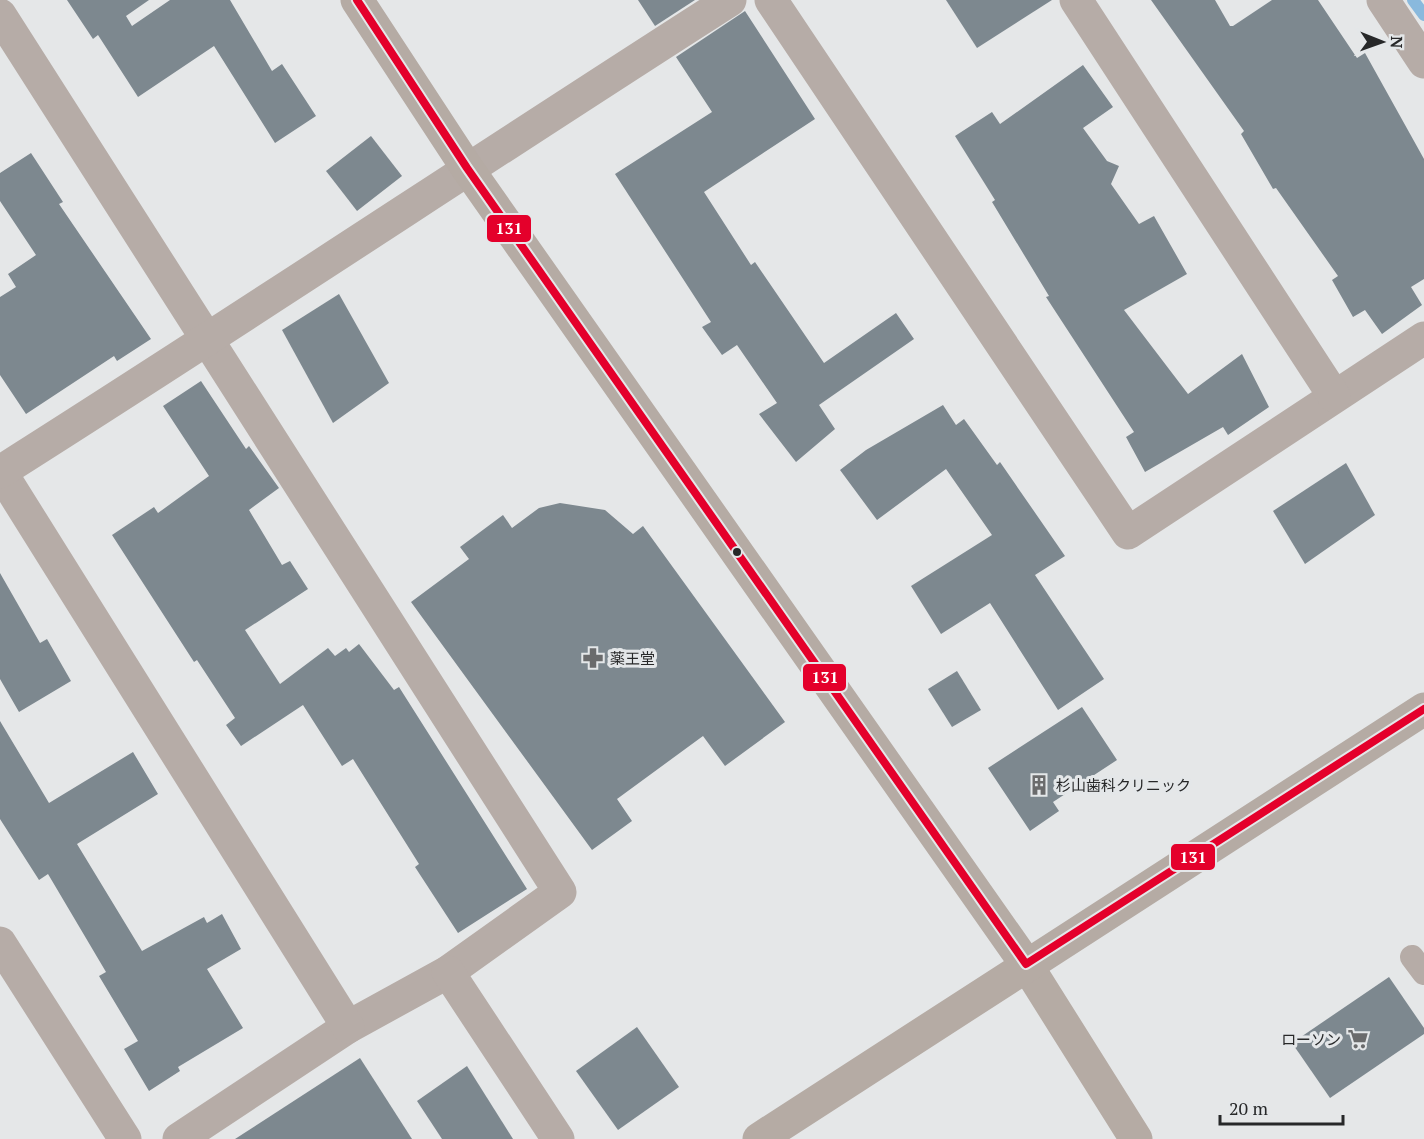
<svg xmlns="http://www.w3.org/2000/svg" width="1424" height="1139" viewBox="0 0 1424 1139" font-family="'PT Serif','Noto Sans JP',serif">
  <rect width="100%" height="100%" fill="#e5e7e8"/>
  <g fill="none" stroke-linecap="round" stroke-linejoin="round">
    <polyline stroke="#89b9dd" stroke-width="12" points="1413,0 1424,15"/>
  </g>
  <g fill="#7d888f">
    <polygon points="67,0 149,0 126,16 132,26 170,0 230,0 272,71 282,64 316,116 275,143 214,46 138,97 98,35 93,39"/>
    <polygon points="638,0 695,0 655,26"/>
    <polygon points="946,0 1052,0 977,48"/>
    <polygon points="1151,0 1215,0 1230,26 1233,26 1272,0 1318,0 1357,58 1365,53 1424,159 1424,279 1411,287 1422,305 1382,334 1365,310 1353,317 1332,280 1338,276 1276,188 1273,189 1241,134 1244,131"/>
    <polygon points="745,11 815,119 704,192 751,265 755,262 824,363 896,313 914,339 819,405 835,429 796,462 759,414 777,403 737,345 722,355 702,327 711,322 615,174 712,112 676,57"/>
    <polygon points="1083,65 1113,107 1083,128 1107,161 1119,166 1111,184 1139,224 1154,216 1187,274 1124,310 1188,394 1242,354 1269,407 1228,435 1223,427 1145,472 1126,437 1134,432 1046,297 1049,296 992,202 995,200 955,136 992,112 1000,124"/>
    <polygon points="371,136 402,176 357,211 326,171"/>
    <polygon points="31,153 63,202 59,204 151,339 117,361 114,356 26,414 0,375 0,297 16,287 8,274 36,255 0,201 0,173"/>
    <polygon points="339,294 389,383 333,423 282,330"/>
    <polygon points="201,381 246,449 249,446 279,488 249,510 282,565 290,561 308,589 245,630 280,684 328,648 335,656 346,648 349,652 359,644 394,690 399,687 527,889 458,933 415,867 419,864 353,759 342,766 303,705 241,746 226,725 235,718 197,660 194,662 112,535 154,507 158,513 209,476 163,406"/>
    <polygon points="943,405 956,425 964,419 997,465 1000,462 1065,556 1035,575 1104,679 1058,710 990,603 941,634 911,586 992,535 946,469 877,520 840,470 866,450"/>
    <polygon points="1346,463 1375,515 1305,564 1273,511"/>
    <polygon points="560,503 605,510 633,534 643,526 785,722 725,766 703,736 617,799 632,821 592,850 411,602 469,559 460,547 503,515 512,528 539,508"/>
    <polygon points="0,573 40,643 47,639 71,681 19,712 0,679"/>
    <polygon points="957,671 981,710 952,727 928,689"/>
    <polygon points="1082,707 1117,760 1053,802 1059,811 1030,831 988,768"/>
    <polygon points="0,721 49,803 133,752 158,794 77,844 142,951 204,917 207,923 222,914 241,949 207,969 243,1028 178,1067 180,1071 149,1091 124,1049 138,1041 99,976 106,972 48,874 39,880 0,819"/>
    <polygon points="1389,977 1424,1028 1424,1034 1330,1098 1292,1043"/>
    <polygon points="637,1027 679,1087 618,1130 576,1071"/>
    <polygon points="360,1058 412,1139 235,1139"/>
    <polygon points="467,1066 513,1139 442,1139 417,1101"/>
  </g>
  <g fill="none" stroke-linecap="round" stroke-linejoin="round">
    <polyline stroke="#b6aca7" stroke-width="24" points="1412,957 1424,973"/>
    <g stroke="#b6aca7" stroke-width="33">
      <polyline points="771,0 1128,533 1424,338"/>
      <polyline points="1076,0 1334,396"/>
      <polyline points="1383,0 1424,62"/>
      <polyline points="0,15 560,892 448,972 348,1027 179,1139"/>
      <polyline points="0,471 348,1027"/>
      <path d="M0,472C245,317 486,156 730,0"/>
      <polyline points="0,943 125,1139"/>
      <polyline points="448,972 558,1139"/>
    </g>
    <g stroke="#b5aba4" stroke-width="33">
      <polyline points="357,0 467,168 1026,964 1136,1139"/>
      <polyline points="759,1139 1424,709"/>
    </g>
    <g stroke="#e4e7e9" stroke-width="12">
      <polyline id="bus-1" points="357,0 467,168 1026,964 1424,709"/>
    </g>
    <use href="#bus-1" stroke="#e4002b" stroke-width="8"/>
  </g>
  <defs>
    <g id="pharmacy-bare" transform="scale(1.62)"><path d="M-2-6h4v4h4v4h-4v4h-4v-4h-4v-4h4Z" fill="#6a6b6c" stroke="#e4e7e9" stroke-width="2.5" paint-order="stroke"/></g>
    <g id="building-bare" transform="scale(1.62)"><path d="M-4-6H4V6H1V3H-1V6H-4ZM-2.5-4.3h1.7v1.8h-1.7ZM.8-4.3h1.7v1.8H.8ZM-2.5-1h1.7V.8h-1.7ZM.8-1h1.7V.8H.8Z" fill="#6a6b6c" stroke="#e4e7e9" stroke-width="2.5" paint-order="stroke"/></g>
    <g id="supermarket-bare" transform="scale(1.62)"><path d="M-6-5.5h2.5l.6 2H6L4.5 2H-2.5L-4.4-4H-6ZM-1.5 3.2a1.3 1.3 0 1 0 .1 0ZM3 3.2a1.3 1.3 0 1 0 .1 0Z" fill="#6a6b6c" stroke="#e4e7e9" stroke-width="2.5" paint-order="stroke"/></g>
  </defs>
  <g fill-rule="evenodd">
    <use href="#pharmacy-bare" x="593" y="658"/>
    <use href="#building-bare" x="1039" y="785"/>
    <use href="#supermarket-bare" x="1358" y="1039"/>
  </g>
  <circle fill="#272829" stroke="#e4e7e9" stroke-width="2" cx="737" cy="552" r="5"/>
  <g text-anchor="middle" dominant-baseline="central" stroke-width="6" stroke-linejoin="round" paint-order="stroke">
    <g font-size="15" fill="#272829" stroke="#e4e7e9" text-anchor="start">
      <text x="610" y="658">薬王堂</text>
      <text x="1056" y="785">杉山歯科クリニック</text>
      <text x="1341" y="1039" text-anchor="end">ローソン</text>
    </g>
  </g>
  <g stroke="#e4e7e9" stroke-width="2">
    <rect x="486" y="214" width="46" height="29" rx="6" fill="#e4002b"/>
    <rect x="802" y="663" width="45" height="29" rx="6" fill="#e4002b"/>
    <rect x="1170" y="843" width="46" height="28" rx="6" fill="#e4002b"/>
  </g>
  <g font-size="16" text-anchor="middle" font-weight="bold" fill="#fff">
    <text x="509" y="234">131</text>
    <text x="825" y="683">131</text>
    <text x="1193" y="863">131</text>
  </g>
  <g transform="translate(1382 42) rotate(91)" stroke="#e4e7e9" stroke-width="4.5" paint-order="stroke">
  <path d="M0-4.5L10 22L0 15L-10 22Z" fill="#272829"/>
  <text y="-9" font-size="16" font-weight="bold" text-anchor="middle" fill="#272829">N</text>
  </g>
  <path d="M1220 1115v9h123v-9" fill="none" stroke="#272829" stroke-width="3"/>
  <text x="1229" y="1115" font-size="18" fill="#272829" stroke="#e4e7e9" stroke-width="4.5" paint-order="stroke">20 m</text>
</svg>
